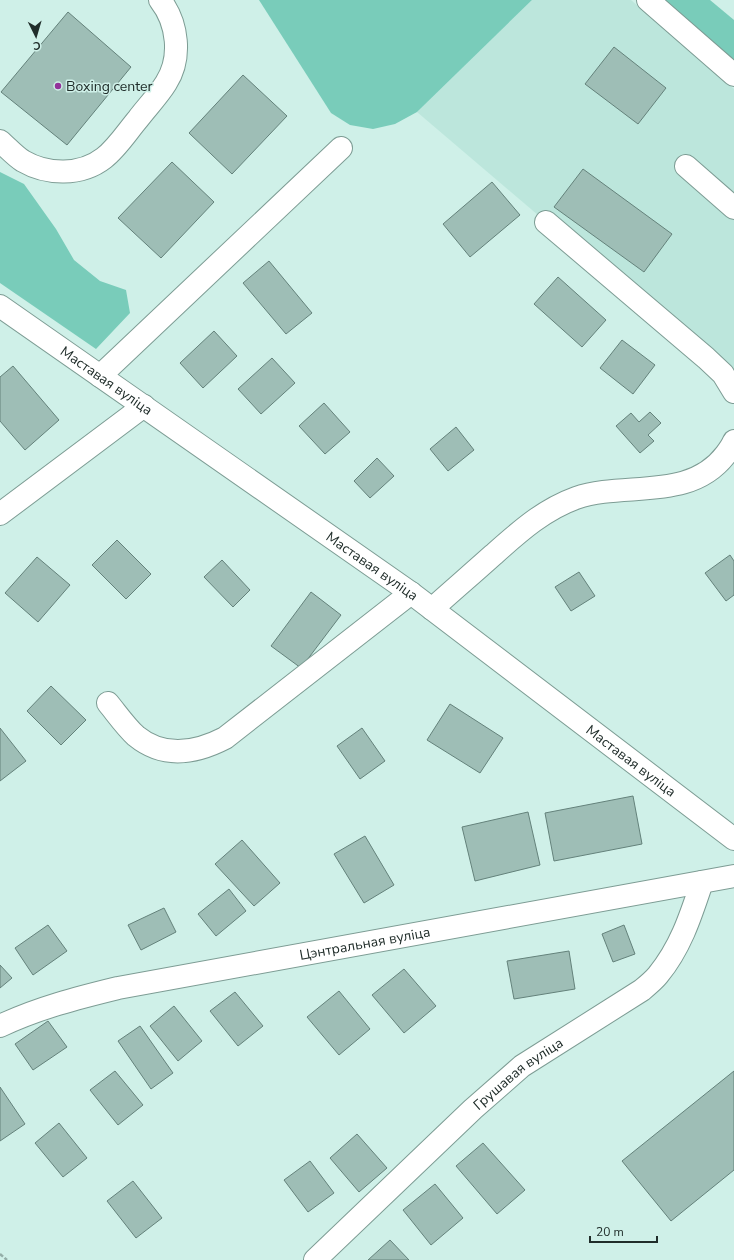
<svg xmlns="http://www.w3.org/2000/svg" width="734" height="1260" viewBox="0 0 734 1260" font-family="'Nunito Sans',sans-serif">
  <rect width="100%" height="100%" fill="#cff0e8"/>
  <polygon fill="#bce6dc" points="532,0 631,0 734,89 734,379 706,358 417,112"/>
  <g fill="#79ccba">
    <polygon points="259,0 532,0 417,112 395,124 373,129 350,125 331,113"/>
    <polygon points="657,0 710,0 734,20 734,66"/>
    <polygon points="0,172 24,184 56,229 74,260 100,281 126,290 130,313 96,349 0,283"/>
  </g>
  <g fill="#9ebeb6" stroke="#64827b">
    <polygon points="68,12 131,67 67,145 1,92"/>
    <polygon points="614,47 666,88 638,124 585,84"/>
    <polygon points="243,75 287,116 232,174 189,133"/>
    <polygon points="172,162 214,202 161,258 118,218"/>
    <polygon points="583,169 672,234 644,272 554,207"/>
    <polygon points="492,182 520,215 470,257 443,224"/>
    <polygon points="269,261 312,313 286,334 243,283"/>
    <polygon points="558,277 606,320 582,347 534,304"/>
    <polygon points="214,331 237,356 203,388 180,363"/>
    <polygon points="622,340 655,365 633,394 600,368"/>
    <polygon points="272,358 295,383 261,414 238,389"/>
    <polygon points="13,366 59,420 25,450 0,421 0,377"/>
    <polygon points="324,403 350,432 325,454 299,426"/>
    <polygon points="650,412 661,423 648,435 654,441 640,453 616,426 631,413 639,422"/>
    <polygon points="456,427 474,450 448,471 430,449"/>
    <polygon points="377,458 394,476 370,498 354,481"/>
    <polygon points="117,540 151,574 126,599 92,565"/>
    <polygon points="730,555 734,561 734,595 726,601 705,573"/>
    <polygon points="37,557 70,585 38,622 5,593"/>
    <polygon points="222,560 250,590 233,607 204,577"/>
    <polygon points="579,572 595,596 571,611 555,587"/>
    <polygon points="311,592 341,615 301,668 271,646"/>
    <polygon points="51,686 86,720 61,745 27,711"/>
    <polygon points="450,704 503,738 480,773 427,740"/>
    <polygon points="0,728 26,761 0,781"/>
    <polygon points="362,728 385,761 360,779 337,746"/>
    <polygon points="633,796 642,844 554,861 545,813"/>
    <polygon points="528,812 540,865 475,881 462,827"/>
    <polygon points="365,836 394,885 364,903 334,854"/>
    <polygon points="242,840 280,883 254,906 215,864"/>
    <polygon points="229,889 246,911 216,936 198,914"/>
    <polygon points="164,908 176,932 141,950 128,925"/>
    <polygon points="48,925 67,951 33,975 15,948"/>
    <polygon points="624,925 635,954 613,962 602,934"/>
    <polygon points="569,951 575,989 514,999 507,961"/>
    <polygon points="0,965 12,978 0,988"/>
    <polygon points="404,969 436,1006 404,1033 372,995"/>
    <polygon points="339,991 370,1029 339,1055 307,1017"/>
    <polygon points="235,992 263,1026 238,1046 210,1011"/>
    <polygon points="174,1006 202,1041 178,1061 150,1026"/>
    <polygon points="48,1021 67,1047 33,1070 15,1044"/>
    <polygon points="140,1026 173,1073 151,1089 118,1041"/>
    <polygon points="115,1071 143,1105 118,1125 90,1090"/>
    <polygon points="734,1071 734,1170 671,1221 622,1161"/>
    <polygon points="0,1087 25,1124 0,1141"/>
    <polygon points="59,1123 87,1158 63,1177 35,1143"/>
    <polygon points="357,1134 387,1168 359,1192 330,1158"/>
    <polygon points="483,1143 525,1190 497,1214 456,1166"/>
    <polygon points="310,1161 334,1193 308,1212 284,1180"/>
    <polygon points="133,1181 162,1218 136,1238 107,1201"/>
    <polygon points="435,1184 463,1218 431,1245 403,1210"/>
    <polygon points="390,1240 409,1260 368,1260"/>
  </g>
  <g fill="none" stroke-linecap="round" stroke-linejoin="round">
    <g stroke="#7d9c94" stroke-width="24">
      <g id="minor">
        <polyline points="648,0 734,75"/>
        <path d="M0,141C7,147 15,156 23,161C47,175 81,176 104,158C117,148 127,132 138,119C147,107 158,96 166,83C182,58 178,23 160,0"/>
        <polyline points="686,166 734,208"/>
        <polyline points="546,222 706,358 723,374 734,392"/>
        <path id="s1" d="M0,306L411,593L734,839"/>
        <polyline points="100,376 341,148"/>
        <polyline points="0,514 144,406"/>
        <path d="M432,609C452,591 473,573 493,555C519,532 543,510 576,498C625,481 690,502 726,454C729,450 732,446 734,441"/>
        <path d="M108,703C117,714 126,727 136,736C164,759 196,753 225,738L411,593"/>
        <path id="s2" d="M0,1026C38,1008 77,998 118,988L734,876"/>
        <path id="s3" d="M315,1260L473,1109L522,1066L642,990C648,985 654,980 658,975C681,947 691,915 702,882"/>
      </g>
    </g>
    <polyline stroke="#94aea8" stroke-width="2.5" stroke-dasharray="4 2" stroke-linecap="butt" points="0,1254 7,1260"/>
    <use href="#minor" stroke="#fff" stroke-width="22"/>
  </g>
  <circle fill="#92329a" stroke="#cff0e8" stroke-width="1.5" cx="58" cy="86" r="4"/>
  <g text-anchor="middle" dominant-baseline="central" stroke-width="3" stroke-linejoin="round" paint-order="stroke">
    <g font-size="14" fill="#202d2a" stroke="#cff0e8" text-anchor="start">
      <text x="66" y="86">Boxing center</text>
    </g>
    <g font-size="14" fill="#202d2a" stroke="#cff0e8">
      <text stroke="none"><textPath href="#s1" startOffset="130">Маставая вуліца</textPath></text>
      <text stroke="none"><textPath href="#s1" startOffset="454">Маставая вуліца</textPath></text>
      <text stroke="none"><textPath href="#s1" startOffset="778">Маставая вуліца</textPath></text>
      <text stroke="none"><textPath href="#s2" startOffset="375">Цэнтральная вуліца</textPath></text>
      <text stroke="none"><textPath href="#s3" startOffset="276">Грушавая вуліца</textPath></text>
    </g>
  </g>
  <g transform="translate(36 36) rotate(175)" stroke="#cff0e8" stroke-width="3" paint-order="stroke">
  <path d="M0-3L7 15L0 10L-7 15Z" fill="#202d2a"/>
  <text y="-6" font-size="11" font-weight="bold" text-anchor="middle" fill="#202d2a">С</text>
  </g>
  <path d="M590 1236v6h67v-6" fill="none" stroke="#202d2a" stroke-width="2"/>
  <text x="596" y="1236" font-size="12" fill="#202d2a" stroke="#cff0e8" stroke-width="3" paint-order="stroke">20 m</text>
</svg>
